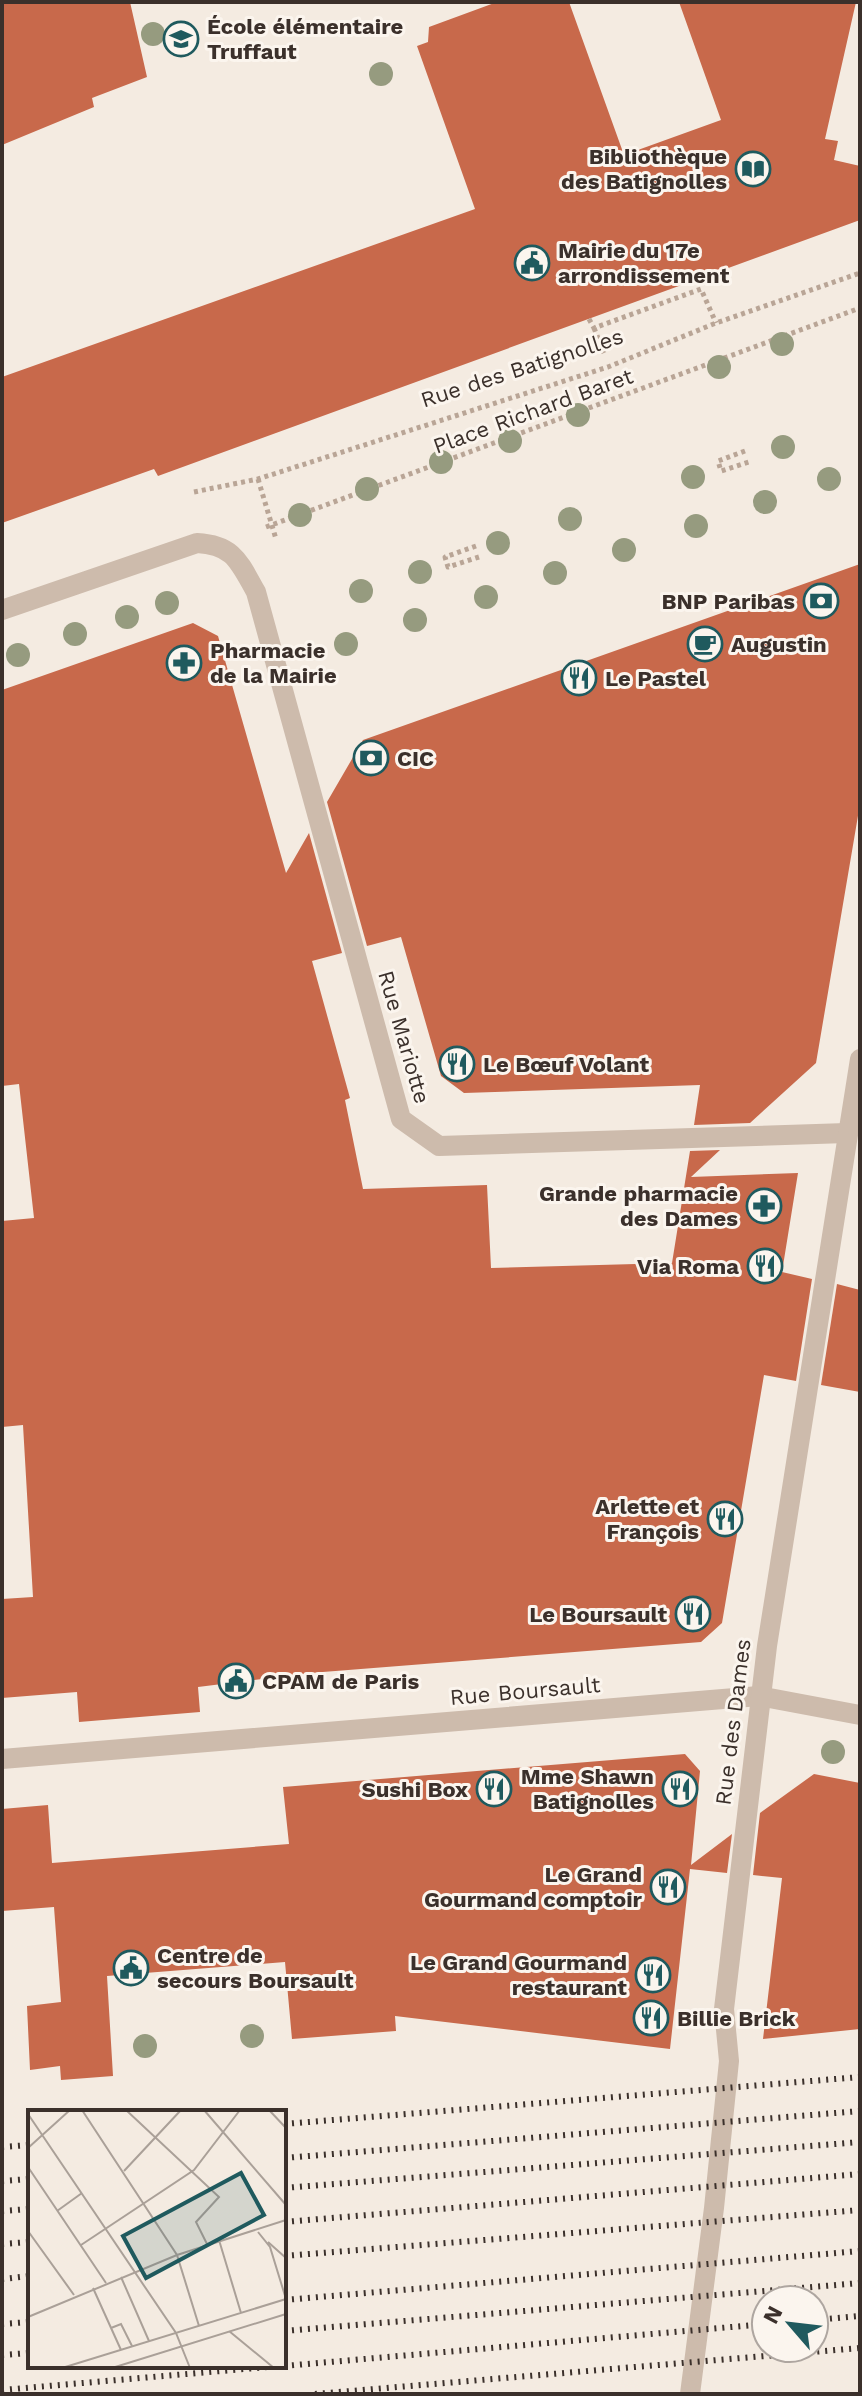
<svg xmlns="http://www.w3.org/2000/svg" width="862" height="2396" viewBox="0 0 862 2396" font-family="'Work Sans',sans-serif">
  <rect width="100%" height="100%" fill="#f4ebe1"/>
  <g fill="#c8694b">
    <polygon points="2,2 130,2 147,77 92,98 94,107 2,145"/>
    <polygon points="497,2 569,2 624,155 721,120 679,2 856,2 825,139 838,141 834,160 860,166 860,220 158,476 154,469 2,523 2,377 475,209 417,46 428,42 429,27"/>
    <polygon points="860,564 860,804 816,1063 750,1123 694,1125 700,1085 464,1093 441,1076 401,937 367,946 327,802 363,740"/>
    <polygon points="193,623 218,636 286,873 309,833 342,953 312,961 350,1098 345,1100 363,1189 487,1185 491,1268 672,1263 690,1151 720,1150 691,1177 798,1173 782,1272 812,1279 796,1381 764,1375 722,1623 701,1642 310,1673 198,1687 200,1712 79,1722 77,1692 2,1698 2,1599 33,1597 23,1425 2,1427 2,1221 34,1218 19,1084 2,1086 2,690"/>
    <polygon points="837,1284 860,1290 860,1392 821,1385"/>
    <polygon points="685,1754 700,1771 691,1865 732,1834 727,1873 690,1869 670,2049 395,2016 396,2031 292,2039 285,1962 107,1976 113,2076 61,2080 60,2066 30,2070 27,2006 61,2002 54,1907 2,1911 2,1809 48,1805 52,1863 289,1844 283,1787"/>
    <polygon points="814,1774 860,1783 860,2029 763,2039 782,1878 753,1875 760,1813"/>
  </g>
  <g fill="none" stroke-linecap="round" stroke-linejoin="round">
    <g stroke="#b9a596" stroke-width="5" stroke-dasharray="4 4" stroke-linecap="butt">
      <polyline points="589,319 594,328 701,289 716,323"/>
      <polyline points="594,328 604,353"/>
      <polyline points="745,451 718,461 721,471 749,462"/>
      <polyline points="258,479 276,539"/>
      <polyline points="194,492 258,479 608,367 716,323 860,273"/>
      <polyline points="266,527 860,308"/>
      <polyline points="476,546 445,557 448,567 479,557"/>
    </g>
    <g stroke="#cdbbac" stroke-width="20">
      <path d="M2,610L197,543C234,545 239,562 256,592L401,1119L439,1146L847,1133"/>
      <polyline points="2,1759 759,1696 860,1715"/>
      <polyline points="690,2394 714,2208 729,2061 724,2009 767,1646 860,1059"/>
    </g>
    <g stroke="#3b302b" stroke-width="6" stroke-dasharray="2 6" stroke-linecap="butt">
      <polyline points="284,2124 860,2077"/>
      <polyline points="2,2147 30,2145"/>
      <polyline points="284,2158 860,2111"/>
      <polyline points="2,2181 30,2179"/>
      <polyline points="284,2188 860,2142"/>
      <polyline points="2,2211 30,2209"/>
      <polyline points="284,2222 860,2174"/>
      <polyline points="2,2244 30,2242"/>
      <polyline points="284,2256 860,2210"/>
      <polyline points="2,2279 30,2276"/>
      <polyline points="284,2300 860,2251"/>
      <polyline points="814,2320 860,2316"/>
      <polyline points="2,2324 30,2322"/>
      <polyline points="284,2331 860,2283"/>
      <polyline points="2,2355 30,2353"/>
      <polyline points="284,2366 766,2324"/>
      <polyline points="2,2390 279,2366"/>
      <polyline points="315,2394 860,2348"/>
    </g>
  </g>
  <g fill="#969b7f">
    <circle cx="153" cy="34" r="12"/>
    <circle cx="381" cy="74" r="12"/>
    <circle cx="782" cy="344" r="12"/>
    <circle cx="719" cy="367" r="12"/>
    <circle cx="578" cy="415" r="12"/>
    <circle cx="510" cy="441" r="12"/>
    <circle cx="783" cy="447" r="12"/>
    <circle cx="441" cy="462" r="12"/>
    <circle cx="693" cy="477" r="12"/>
    <circle cx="829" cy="479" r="12"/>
    <circle cx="367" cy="489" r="12"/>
    <circle cx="765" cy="502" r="12"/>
    <circle cx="300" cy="515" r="12"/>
    <circle cx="570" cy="519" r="12"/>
    <circle cx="696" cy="526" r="12"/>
    <circle cx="498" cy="543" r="12"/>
    <circle cx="624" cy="550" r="12"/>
    <circle cx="420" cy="572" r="12"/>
    <circle cx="555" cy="573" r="12"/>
    <circle cx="361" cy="591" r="12"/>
    <circle cx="486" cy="597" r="12"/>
    <circle cx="167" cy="603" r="12"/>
    <circle cx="127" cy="617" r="12"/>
    <circle cx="415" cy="620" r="12"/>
    <circle cx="75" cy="634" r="12"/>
    <circle cx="346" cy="644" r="12"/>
    <circle cx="18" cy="655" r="12"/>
    <circle cx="833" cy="1752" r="12"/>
    <circle cx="252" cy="2036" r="12"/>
    <circle cx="145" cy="2046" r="12"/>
  </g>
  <defs>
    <g id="school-ring" transform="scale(1.8)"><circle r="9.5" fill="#fbf5ee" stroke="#1f5a5e" stroke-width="1.5"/><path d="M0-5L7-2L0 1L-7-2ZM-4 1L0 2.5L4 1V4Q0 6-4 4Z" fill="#1f5a5e"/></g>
    <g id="library-ring" transform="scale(1.8)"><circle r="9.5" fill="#fbf5ee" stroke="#1f5a5e" stroke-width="1.5"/><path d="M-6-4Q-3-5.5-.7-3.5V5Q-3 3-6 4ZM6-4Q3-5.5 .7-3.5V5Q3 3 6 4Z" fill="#1f5a5e"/></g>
    <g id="civic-ring" transform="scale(1.8)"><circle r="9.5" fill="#fbf5ee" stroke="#1f5a5e" stroke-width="1.5"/><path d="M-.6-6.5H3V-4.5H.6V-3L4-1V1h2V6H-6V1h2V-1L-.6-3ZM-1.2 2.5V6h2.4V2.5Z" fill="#1f5a5e"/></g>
    <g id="bank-ring" transform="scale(1.8)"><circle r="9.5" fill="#fbf5ee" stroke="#1f5a5e" stroke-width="1.5"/><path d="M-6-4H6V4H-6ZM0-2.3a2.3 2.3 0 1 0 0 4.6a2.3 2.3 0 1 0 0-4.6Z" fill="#1f5a5e"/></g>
    <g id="cafe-ring" transform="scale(1.8)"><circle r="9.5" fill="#fbf5ee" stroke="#1f5a5e" stroke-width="1.5"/><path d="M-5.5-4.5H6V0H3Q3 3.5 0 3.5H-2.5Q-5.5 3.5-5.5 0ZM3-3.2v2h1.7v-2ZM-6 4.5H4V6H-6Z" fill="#1f5a5e"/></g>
    <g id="pharmacy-ring" transform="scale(1.8)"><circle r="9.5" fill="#fbf5ee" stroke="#1f5a5e" stroke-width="1.5"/><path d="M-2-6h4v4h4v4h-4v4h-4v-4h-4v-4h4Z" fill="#1f5a5e"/></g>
    <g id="restaurant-ring" transform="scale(1.8)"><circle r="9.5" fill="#fbf5ee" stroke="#1f5a5e" stroke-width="1.5"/><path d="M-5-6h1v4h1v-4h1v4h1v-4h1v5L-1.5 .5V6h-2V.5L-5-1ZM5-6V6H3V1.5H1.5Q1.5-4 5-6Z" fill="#1f5a5e"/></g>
  </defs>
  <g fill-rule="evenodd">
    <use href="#school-ring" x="181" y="39"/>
    <use href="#library-ring" x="753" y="169"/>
    <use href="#civic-ring" x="532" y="263"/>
    <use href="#bank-ring" x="821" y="601"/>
    <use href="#cafe-ring" x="705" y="644"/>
    <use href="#pharmacy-ring" x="184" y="663"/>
    <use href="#restaurant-ring" x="579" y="678"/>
    <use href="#bank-ring" x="371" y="758"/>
    <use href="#restaurant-ring" x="457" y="1064"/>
    <use href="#pharmacy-ring" x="764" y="1206"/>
    <use href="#restaurant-ring" x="765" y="1266"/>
    <use href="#restaurant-ring" x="725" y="1519"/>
    <use href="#restaurant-ring" x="693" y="1614"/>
    <use href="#civic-ring" x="236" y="1681"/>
    <use href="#restaurant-ring" x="494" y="1789"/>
    <use href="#restaurant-ring" x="680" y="1789"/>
    <use href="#restaurant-ring" x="668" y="1887"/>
    <use href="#civic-ring" x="131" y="1968"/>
    <use href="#restaurant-ring" x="653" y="1975"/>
    <use href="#restaurant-ring" x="651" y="2018"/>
  </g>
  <g text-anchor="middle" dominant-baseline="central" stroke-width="6" stroke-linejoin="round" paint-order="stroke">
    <g font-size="22" font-weight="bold" fill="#3b302b" stroke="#fbf5ee" text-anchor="start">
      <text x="207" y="26">École élémentaire<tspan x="207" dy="25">Truffaut</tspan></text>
      <text x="727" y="156" text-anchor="end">Bibliothèque<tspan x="727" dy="25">des Batignolles</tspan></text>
      <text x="558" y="250">Mairie du 17e<tspan x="558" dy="25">arrondissement</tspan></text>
      <text x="795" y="601" text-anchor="end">BNP Paribas</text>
      <text x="731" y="644">Augustin</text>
      <text x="210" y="650">Pharmacie<tspan x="210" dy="25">de la Mairie</tspan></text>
      <text x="605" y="678">Le Pastel</text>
      <text x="397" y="758">CIC</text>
      <text x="483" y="1064">Le Bœuf Volant</text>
      <text x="738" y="1193" text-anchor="end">Grande pharmacie<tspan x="738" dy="25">des Dames</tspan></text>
      <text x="739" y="1266" text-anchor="end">Via Roma</text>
      <text x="699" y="1506" text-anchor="end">Arlette et<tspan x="699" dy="25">François</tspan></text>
      <text x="667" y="1614" text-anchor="end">Le Boursault</text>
      <text x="262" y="1681">CPAM de Paris</text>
      <text x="654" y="1776" text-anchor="end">Mme Shawn<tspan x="654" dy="25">Batignolles</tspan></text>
      <text x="468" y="1789" text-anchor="end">Sushi Box</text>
      <text x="642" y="1874" text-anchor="end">Le Grand<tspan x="642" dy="25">Gourmand comptoir</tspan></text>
      <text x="157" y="1955">Centre de<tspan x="157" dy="25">secours Boursault</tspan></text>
      <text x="627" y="1962" text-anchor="end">Le Grand Gourmand<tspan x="627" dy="25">restaurant</tspan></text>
      <text x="677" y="2018">Billie Brick</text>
    </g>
    <g font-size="22" fill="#3b302b" stroke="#fbf5ee">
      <text transform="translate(522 368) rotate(-18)">Rue des Batignolles</text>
      <text transform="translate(533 411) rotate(-20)">Place Richard Baret</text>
      <text transform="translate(404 1037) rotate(74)">Rue Mariotte</text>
      <text transform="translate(525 1691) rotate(-5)">Rue Boursault</text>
      <text transform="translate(733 1722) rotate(-83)">Rue des Dames</text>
    </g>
  </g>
  <g transform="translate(28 2110)">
    <rect width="258" height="258" fill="#f4ebe1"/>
    <path fill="none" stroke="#aaa098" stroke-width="2" d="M54,0L149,145L171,216M98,0L191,87L168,112L179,134M176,0L258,95M241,0L258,18M0,4L148,223L162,258M0,38L42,0M0,57L78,173M96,61L153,0M29,101L54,83M0,121L46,185M230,122L242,137L258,189M191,130L213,203M240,132L258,148M53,135L166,60L212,0M93,167L121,231M65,178L93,240M0,207L149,145L258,110M83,218L93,214L104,236M201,221L246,258M34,258L258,189M84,258L258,204"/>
    <path fill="#1f5a5e" fill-opacity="0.15" stroke="#1f5a5e" stroke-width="4" d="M213,63L236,105L118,168L95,126Z"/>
    <rect width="258" height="258" fill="none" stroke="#3b302b" stroke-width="4"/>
  </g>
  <rect width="862" height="2396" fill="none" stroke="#3b302b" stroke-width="8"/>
  <g transform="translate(790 2324) rotate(298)"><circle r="38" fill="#fbf5ee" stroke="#aea6a0" stroke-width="2"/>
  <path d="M0-6L14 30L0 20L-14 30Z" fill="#1f5a5e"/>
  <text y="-12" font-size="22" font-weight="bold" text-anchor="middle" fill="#3b302b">N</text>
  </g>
</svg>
